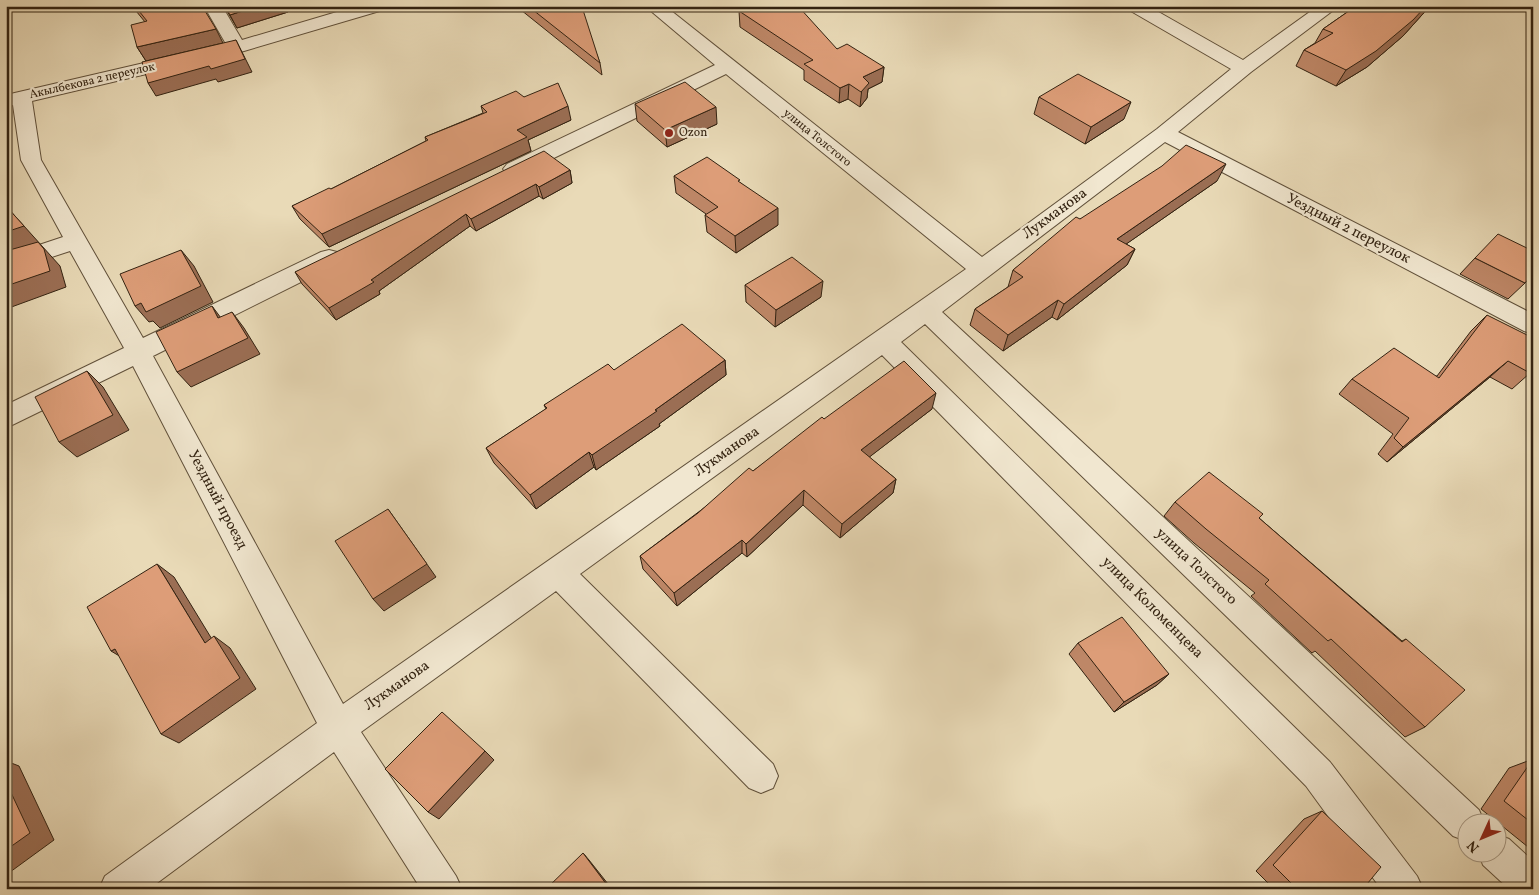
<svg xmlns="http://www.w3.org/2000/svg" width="1539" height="895" viewBox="0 0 1539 895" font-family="Vollkorn,serif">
  <rect width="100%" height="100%" fill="#e9dab7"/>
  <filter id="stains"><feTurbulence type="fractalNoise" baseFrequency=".004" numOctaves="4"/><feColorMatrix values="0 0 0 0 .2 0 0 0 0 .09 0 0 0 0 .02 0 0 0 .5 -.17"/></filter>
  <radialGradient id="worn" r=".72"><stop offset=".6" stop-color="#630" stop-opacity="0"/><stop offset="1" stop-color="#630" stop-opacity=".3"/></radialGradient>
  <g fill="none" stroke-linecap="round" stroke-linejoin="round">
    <g stroke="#60503a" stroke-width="2">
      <g id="minor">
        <polygon points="204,6 222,6 242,40 357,6 386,6 383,10 244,51 32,101 41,160 143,338 321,252 329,250 337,252 341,258 337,264 153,356 343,704 966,269 726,74 521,174 514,176 507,174 503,169 507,164 715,65 645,6 665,6 982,257 1157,129 1231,69 1129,10 1126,6 1148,6 1243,60 1318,6 1339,6 1251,72 1178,132 1533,314 1533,334 1524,331 1165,142 942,312 1479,810 1484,822 1466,822 1466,841 1453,836 925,324 901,342 1330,762 1417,876 1423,889 1381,889 1306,786 882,355 580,574 773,764 778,776 773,788 761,793 749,788 556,591 361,732 456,876 462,889 421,889 334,752 149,889 99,889 105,876 317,723 133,366 6,428 6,405 124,348 70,251 6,272 6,256 63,237 21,160 13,105 6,107 6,95 226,44"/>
        <polygon points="1496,834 1509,839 1533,861 1533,889 1509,889 1483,865 1478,852 1496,852"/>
      </g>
    </g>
    <use href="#minor" fill="#f1e7d0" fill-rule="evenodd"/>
  </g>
  <g fill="#be8767" stroke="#322211">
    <polygon points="132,6 203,6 146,61 137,47 145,22"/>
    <polygon points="224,6 285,6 288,12 237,28"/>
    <polygon points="516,6 579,6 600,63 602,75"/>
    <polygon points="1356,6 1430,6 1403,36 1367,67 1336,86 1296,66 1304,50 1315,43 1323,29"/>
    <polygon points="739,11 884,67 882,82 868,89 867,98 860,107 848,99 839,103 804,80 804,70 740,27"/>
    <polygon points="524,97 571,120 528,140 531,151 329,247 300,219 292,206 331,189 426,141 425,137 483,113 481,106"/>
    <polygon points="1039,97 1124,119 1085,144 1034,114"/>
    <polygon points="635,104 717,124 667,147 637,121"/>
    <polygon points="570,170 572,183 543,199 539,196 476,231 470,226 379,291 380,294 336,320 302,284 295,272"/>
    <polygon points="674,176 741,183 778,225 736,253 707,232 705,215 706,214 676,193"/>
    <polygon points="1217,181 1126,244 1135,249 1127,265 1057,320 1052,317 1003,351 970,325 975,309 1008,287 1013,270 1080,219"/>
    <polygon points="1475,258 1525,283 1508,299 1460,274"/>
    <polygon points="745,285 821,297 775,327 746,302"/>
    <polygon points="1487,315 1530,373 1512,389 1490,377 1387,462 1378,454 1393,434 1339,394 1352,379 1437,376 1471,331"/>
    <polygon points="725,360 726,375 659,424 660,426 596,470 594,467 536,509 494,463 486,448 546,409 544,405 614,370"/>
    <polygon points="932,409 869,457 896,479 893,493 840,538 803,505 747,557 742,553 677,606 643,569 640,556 753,471 824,419"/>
    <polygon points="1175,502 1263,514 1259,518 1402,641 1406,639 1425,727 1405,737 1315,651 1312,653 1251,596 1255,593 1194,543 1164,516"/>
    <polygon points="1078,643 1169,674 1157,685 1114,712 1069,654"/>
    <polygon points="1533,759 1533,851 1481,809 1509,768"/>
    <polygon points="1322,811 1363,889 1274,889 1256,871 1304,819"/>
  </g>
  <g fill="#9b6e54" stroke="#322211">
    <polygon points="258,6 285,6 288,12 237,28 230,15"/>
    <polygon points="1426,6 1430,6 1403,36 1367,67 1336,86 1346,70"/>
    <polygon points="216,29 223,43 146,61 137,47"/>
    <polygon points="236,40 252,72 218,82 216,79 156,96 148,83"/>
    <polygon points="884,67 882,82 868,89 867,98 860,107 863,77"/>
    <polygon points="849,84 848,99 839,103 840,88"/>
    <polygon points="1131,102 1124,119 1085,144 1091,127"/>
    <polygon points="568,106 571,120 528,140 531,151 329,247 322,234 517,130"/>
    <polygon points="716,107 717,124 667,147 665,130"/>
    <polygon points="1226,164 1217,181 1109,256 1117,239"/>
    <polygon points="570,170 572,183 543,199 539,187"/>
    <polygon points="536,184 539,196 476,231 471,219"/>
    <polygon points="6,206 60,266 66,287 6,309"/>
    <polygon points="778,208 778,225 736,253 735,236"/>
    <polygon points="466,214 470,226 379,291 380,294 336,320 329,308 371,280"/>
    <polygon points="1135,249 1127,265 1057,320 1064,304"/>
    <polygon points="181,250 194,266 213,302 160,328 153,321 149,322 135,306"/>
    <polygon points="823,281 821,297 775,327 776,310"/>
    <polygon points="1058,300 1052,317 1003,351 1008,335"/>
    <polygon points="212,306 224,322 218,318"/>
    <polygon points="232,312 244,328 260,354 191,387 177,372"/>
    <polygon points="725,360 726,375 659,424 660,426 596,470 592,455"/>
    <polygon points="1508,361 1490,377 1387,462 1403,447"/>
    <polygon points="87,371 103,387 129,430 77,457 59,442"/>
    <polygon points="936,393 932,409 859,465 861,450"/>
    <polygon points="589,452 594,467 536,509 530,495"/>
    <polygon points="896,479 893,493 840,538 842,524"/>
    <polygon points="804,490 803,505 747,557 746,544"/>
    <polygon points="388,509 436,577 384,611 373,599"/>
    <polygon points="742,540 742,553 677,606 674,593"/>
    <polygon points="157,564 174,577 221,654 205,643"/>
    <polygon points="214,636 230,648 256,689 179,743 161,734"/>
    <polygon points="115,649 131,663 111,651"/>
    <polygon points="1169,674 1157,685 1114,712 1124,702"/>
    <polygon points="485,751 494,760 439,819 428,812"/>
    <polygon points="6,761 19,766 54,840 6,875"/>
    <polygon points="583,853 589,860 612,889 610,889"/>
  </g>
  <g fill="#dd9d78" stroke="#322211">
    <polygon points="135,6 202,6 216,29 137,47 131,25 147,21"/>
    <polygon points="225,6 258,6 230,15"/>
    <polygon points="528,6 579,6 583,10 600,63"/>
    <polygon points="761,6 798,6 837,49 847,44 884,67 863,77 869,83 861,92 849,84 840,88 804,64 813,60 739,11"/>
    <polygon points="1356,6 1426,6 1413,20 1376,51 1346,70 1304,50 1333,33 1323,29"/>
    <polygon points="236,40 245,59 211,69 209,66 148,83 142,62"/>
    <polygon points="1078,74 1131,102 1091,127 1039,97"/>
    <polygon points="685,82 716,107 665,130 635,104"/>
    <polygon points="558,83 568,106 517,130 527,137 322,234 292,206 329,188 331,189 428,140 425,137 487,112 481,106 516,91 524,97"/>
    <polygon points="1186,145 1226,164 1117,239 1135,249 1064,304 1058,300 1008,335 975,309 1023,277 1013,270 1076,217 1080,219 1162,166"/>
    <polygon points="544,151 570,170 539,187 536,184 471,219 466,214 371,280 374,282 329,308 295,272"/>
    <polygon points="707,157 740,180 738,181 778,208 735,236 705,215 718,207 674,176"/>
    <polygon points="6,206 24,226 6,232"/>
    <polygon points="1498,234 1533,251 1533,274 1525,283 1475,258"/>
    <polygon points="38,242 44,249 50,271 6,286 6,251"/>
    <polygon points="181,250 201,286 146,312 141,303 135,306 120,274"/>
    <polygon points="792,257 823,281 776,310 745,285"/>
    <polygon points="212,306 218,318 232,312 248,338 177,372 156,332"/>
    <polygon points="1487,315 1533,338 1533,369 1530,373 1508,361 1403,447 1394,438 1409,418 1352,379 1394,348 1439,378"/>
    <polygon points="682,324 725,360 655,410 657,411 592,455 589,452 530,495 486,448 547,408 544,405 608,364 614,370"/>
    <polygon points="904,361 936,393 861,450 896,479 842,524 804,490 746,544 742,540 674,593 640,556 698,513 749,468 753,471 822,417 824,419"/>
    <polygon points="87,371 113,415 59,442 35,397"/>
    <polygon points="1209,472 1263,514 1259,518 1402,642 1406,639 1465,690 1425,727 1331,639 1328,641 1265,584 1269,580 1206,529 1175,502"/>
    <polygon points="388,509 427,564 373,599 335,541"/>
    <polygon points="157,564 205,643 214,636 240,678 161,734 115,649 111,651 87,607"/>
    <polygon points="1122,617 1169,674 1124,702 1078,643"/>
    <polygon points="442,712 485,751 428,812 385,769"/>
    <polygon points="1533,759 1533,824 1504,801"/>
    <polygon points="6,782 30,833 6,850"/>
    <polygon points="1322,811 1381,867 1363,889 1297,889 1273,865"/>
    <polygon points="583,853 610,889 546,889"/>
  </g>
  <circle fill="#8f2418" stroke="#f1e7d0" stroke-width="2" cx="669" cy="133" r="5"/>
  <g text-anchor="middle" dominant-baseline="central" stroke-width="4.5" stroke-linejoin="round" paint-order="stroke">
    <g font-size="12" fill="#322211" stroke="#f1e7d0">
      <text transform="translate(92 81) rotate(-13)">Акылбекова 2 переулок</text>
      <text transform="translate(817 138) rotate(39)">улица Толстого</text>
    </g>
    <g font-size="12" fill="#322211" stroke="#f1e7d0" text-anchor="start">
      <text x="679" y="133">Ozon</text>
    </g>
    <g font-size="15" fill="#322211" stroke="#f1e7d0">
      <text transform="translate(1055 214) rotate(-36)">Лукманова</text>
      <text transform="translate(1348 229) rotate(27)">Уездный 2 переулок</text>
      <text transform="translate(727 452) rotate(-35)">Лукманова</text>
      <text transform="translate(217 500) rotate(62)">Уездный проезд</text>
      <text transform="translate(1196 567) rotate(43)">улица Толстого</text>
      <text transform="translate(1152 608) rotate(45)">улица Коломенцева</text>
      <text transform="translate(397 686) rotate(-35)">Лукманова</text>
    </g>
  </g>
  <rect width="1539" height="895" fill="none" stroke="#e9dab7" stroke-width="25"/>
  <rect x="8" y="8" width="1524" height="880" fill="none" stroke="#322211" stroke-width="2.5"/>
  <rect x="12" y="12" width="1514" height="870" fill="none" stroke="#322211"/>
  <g transform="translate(1482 838) rotate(226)"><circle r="24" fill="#f1e7d0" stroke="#a59884"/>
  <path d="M0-4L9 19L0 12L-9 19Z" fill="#8f2418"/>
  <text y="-8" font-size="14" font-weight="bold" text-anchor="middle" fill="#322211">N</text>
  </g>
  <rect width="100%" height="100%" filter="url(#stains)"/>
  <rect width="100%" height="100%" fill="url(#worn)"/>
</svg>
